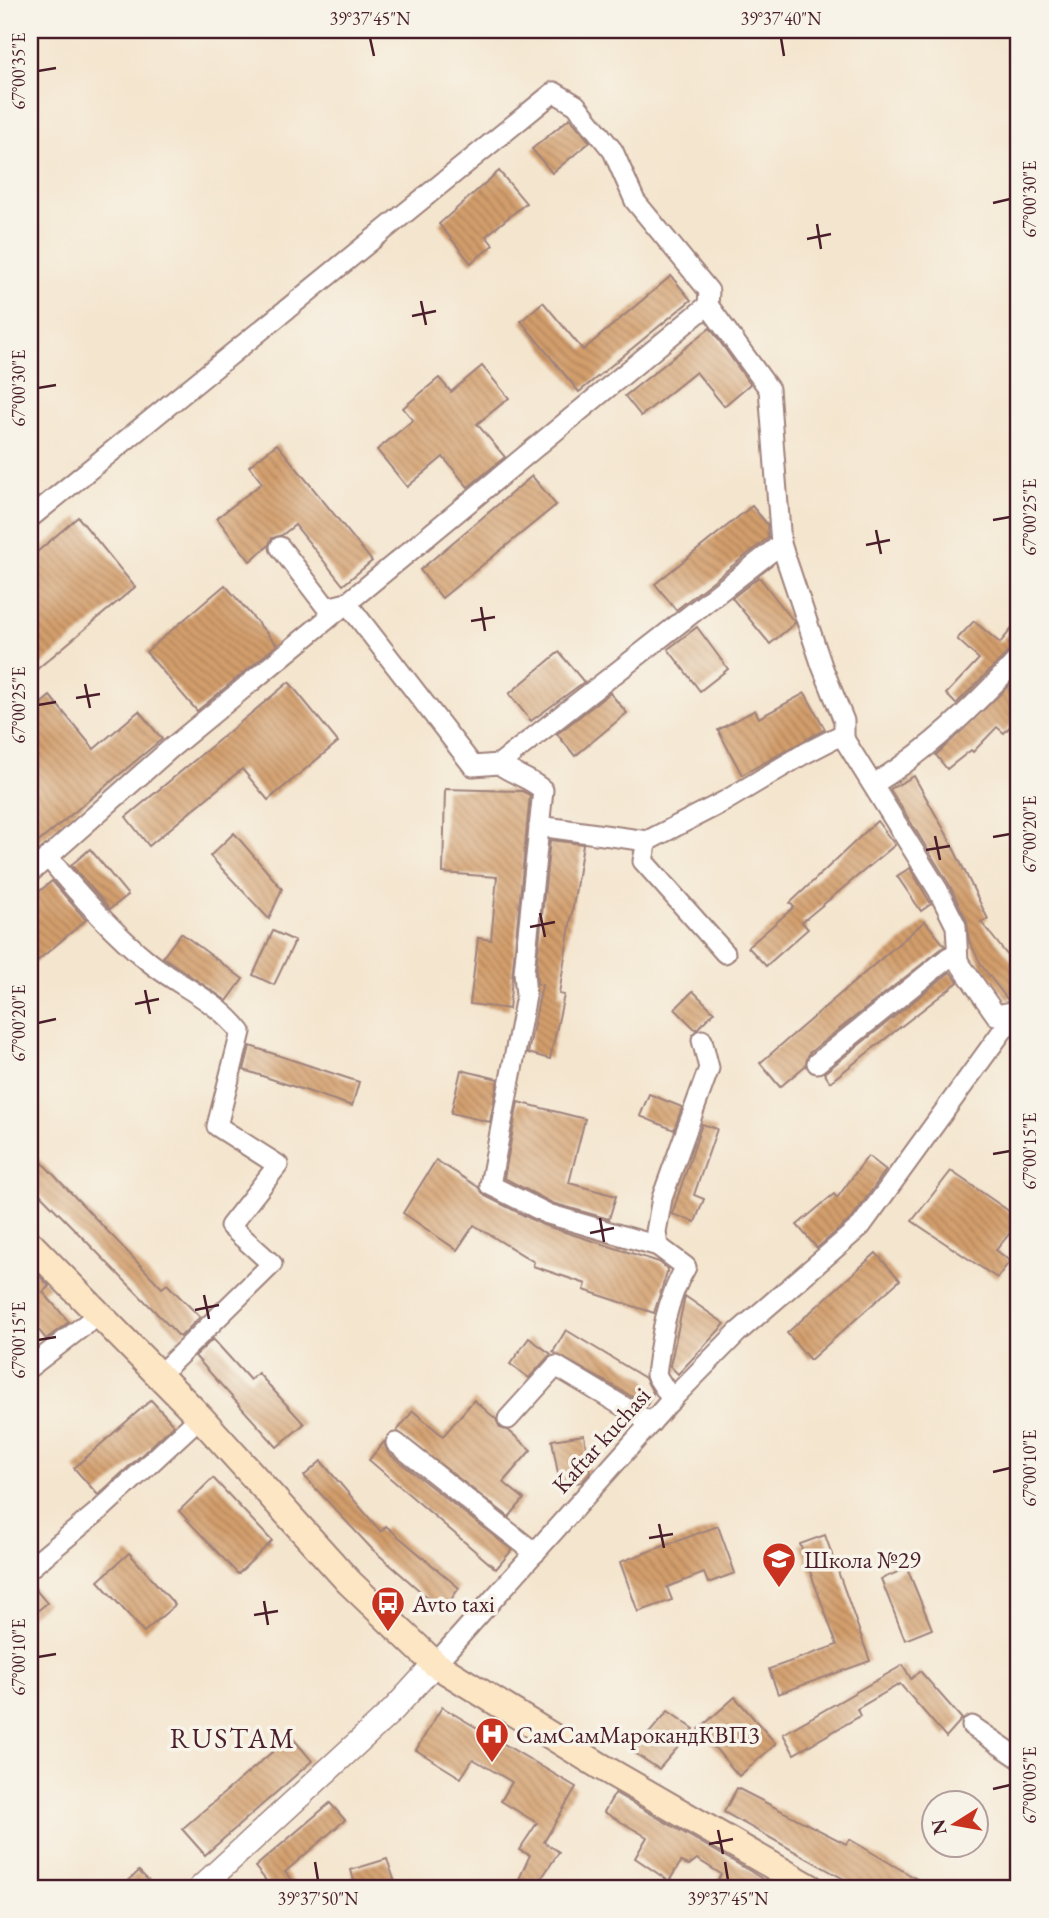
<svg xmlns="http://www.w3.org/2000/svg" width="1049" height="1918" viewBox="0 0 1049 1918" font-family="'EB Garamond',serif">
  <defs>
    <pattern id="building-back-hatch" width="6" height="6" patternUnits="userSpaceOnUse" patternTransform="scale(1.75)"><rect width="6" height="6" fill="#d39e6c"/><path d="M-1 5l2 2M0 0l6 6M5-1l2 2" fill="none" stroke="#ad8059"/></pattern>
  </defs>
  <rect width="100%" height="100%" fill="#f7f3e8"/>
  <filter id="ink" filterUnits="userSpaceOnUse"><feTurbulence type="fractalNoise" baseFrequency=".0143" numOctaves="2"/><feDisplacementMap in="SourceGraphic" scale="14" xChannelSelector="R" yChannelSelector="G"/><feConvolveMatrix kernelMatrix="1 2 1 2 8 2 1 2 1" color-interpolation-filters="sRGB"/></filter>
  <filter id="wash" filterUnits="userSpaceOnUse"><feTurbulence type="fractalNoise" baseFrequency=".00686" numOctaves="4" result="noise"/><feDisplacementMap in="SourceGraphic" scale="28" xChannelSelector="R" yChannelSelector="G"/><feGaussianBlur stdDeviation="1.57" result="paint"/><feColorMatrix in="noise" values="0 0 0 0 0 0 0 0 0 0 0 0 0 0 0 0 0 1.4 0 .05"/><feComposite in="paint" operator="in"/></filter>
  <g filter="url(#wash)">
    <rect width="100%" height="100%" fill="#f4e5ce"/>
    <g id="blocks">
      <g fill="url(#building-back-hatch)">
        <polygon points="570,118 590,142 552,173 532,149"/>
        <polygon points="499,171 526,203 486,236 493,245 471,263 439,224"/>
        <polygon points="671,276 691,300 579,392 521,321 543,302 583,350"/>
        <polygon points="710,328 750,384 724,406 696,372 641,416 625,396"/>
        <polygon points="482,366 509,398 477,424 505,457 468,487 443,457 407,487 377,450 413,420 403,408 439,378 451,392"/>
        <polygon points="277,444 372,561 343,585 295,525 282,535 272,538 268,546 250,561 217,518 262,483 249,466"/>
        <polygon points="532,476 556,505 442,598 420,570"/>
        <polygon points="752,506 767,524 768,538 676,610 655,584"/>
        <polygon points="78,517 135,587 30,675 30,558"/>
        <polygon points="759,577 795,623 770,644 732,598"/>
        <polygon points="225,585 277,645 197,711 146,652"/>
        <polygon points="1019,620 1019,646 1010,650 956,704 946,694 979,659 957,639 974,621 1000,643"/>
        <polygon points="697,627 728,669 700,691 668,649"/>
        <polygon points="559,652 584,682 531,721 509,694"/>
        <polygon points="1019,676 1019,717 1004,733 997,727 973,752 971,750 947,769 936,755"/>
        <polygon points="289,682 338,742 268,800 242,769 149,846 126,817"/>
        <polygon points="610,693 627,713 575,756 557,734"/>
        <polygon points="805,693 825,729 742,775 718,730 755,710 759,718"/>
        <polygon points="50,696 94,749 139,711 162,739 30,849 30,713"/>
        <polygon points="914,776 947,835 988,919 981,922 1019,970 1019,990 1008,1000 982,966 969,941 967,921 949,884 890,789"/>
        <polygon points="445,789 522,791 530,795 509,1009 470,1004 478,938 491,940 497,877 443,873"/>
        <polygon points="877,821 895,845 802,922 808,929 766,966 748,947 794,907 790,903"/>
        <polygon points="234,833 282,889 269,919 210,856"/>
        <polygon points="550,840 583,844 559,994 564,995 550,1059 528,1053 542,985 537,984 536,972"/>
        <polygon points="90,849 128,895 110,909 71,865"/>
        <polygon points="910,868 931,904 921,911 897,876"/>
        <polygon points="52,881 86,920 30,967 30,899"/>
        <polygon points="925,921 945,946 809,1053 805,1066 780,1087 760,1063"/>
        <polygon points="273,931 295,941 274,985 253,975"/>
        <polygon points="181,933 243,979 227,1001 163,957"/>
        <polygon points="950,972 958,982 830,1082 824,1073"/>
        <polygon points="693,991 714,1012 696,1030 675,1009"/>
        <polygon points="250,1046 359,1082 352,1106 244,1070"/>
        <polygon points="461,1070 498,1079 490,1122 451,1113"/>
        <polygon points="649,1094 682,1107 674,1130 640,1116"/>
        <polygon points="518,1102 585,1119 569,1183 616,1196 609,1219 552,1203 504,1178"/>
        <polygon points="702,1124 717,1129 694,1195 704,1199 695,1222 672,1214"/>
        <polygon points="30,1150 162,1288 167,1284 200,1317 180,1337 30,1184"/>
        <polygon points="868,1156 886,1170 852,1218 817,1248 797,1225 834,1194 837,1198"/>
        <polygon points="436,1160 478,1187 485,1196 543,1225 659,1262 668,1269 654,1313 584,1290 586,1284 533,1266 534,1262 474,1225 457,1250 403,1213"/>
        <polygon points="951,1171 1019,1218 1019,1222 996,1250 1010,1261 997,1278 912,1221"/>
        <polygon points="876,1253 900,1280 810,1360 787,1333"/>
        <polygon points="30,1266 49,1286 43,1292 69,1322 46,1339 30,1319"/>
        <polygon points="685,1296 725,1324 678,1374 670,1366"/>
        <polygon points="566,1330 645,1378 653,1393 647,1405 553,1352"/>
        <polygon points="529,1338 551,1354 529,1378 510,1364"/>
        <polygon points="213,1339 250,1380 258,1373 304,1424 277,1447 195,1356"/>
        <polygon points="151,1400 174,1425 98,1495 74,1468"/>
        <polygon points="474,1400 496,1419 500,1428 509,1431 531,1450 503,1482 524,1499 509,1517 397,1431 413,1411 443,1436"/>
        <polygon points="584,1435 590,1473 582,1482 560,1485 552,1440"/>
        <polygon points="384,1442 388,1453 512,1550 496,1569 369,1460"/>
        <polygon points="321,1461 381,1532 386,1526 459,1588 443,1611 372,1549 304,1476"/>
        <polygon points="213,1478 272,1541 238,1574 179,1511"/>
        <polygon points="718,1526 735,1573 708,1583 704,1573 667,1587 672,1600 638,1612 620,1562"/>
        <polygon points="825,1535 870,1661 778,1694 769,1669 837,1645 800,1544"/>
        <polygon points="129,1553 175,1605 144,1632 98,1581"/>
        <polygon points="907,1568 932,1629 905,1640 881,1579"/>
        <polygon points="30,1583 47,1603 30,1617"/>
        <polygon points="903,1665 911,1679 920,1671 962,1719 946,1737 900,1684 857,1709 860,1716 794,1754 783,1734"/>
        <polygon points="735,1697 776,1744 739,1776 699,1729"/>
        <polygon points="442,1707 576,1787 544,1842 559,1852 535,1888 515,1888 530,1855 519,1850 537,1823 501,1801 512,1782 473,1759 461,1778 416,1750"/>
        <polygon points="668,1711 694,1729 659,1769 633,1752"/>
        <polygon points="291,1736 312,1761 205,1855 182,1829"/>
        <polygon points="737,1788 846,1844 849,1839 932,1888 860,1888 724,1812"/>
        <polygon points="615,1793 750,1871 776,1888 714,1888 721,1874 697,1859 689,1865 681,1862 669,1881 635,1858 647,1837 604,1812"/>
        <polygon points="330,1803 345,1820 285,1872 299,1888 272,1888 255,1867"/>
        <polygon points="387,1859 397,1888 356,1888 351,1870"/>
        <polygon points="139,1871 156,1888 121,1888"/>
      </g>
    </g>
  </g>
  <g filter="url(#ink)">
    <use href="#blocks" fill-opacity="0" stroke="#9f827c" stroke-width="2"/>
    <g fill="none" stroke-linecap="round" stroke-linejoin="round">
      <g stroke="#9f827c" stroke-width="23">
        <g id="minor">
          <polyline points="30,518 554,92 576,105 613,151 635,201 709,291 708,305"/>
          <polyline points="280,547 327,608 347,603 473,766 499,764"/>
          <path d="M874,784C932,748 972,708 1019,658"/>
          <polyline points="539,826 647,841 725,801 802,755 837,737 844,739 938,890 956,926 958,961 996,1015 1016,1011 1019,1014"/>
          <polyline points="647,841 643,861 725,953"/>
          <path d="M48,857C79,895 110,930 148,961C180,987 215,999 241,1032L217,1126L278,1165L230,1226L272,1264L159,1375"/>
          <polyline points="30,873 170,749 708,305 769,389 781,544"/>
          <polyline points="817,1063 949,957 958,961"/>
          <path d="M658,1246L548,1214L490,1185L526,996L524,972L543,790C530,778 514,775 499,764L781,544L822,666L844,721V739"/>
          <polyline points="30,1367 99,1314"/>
          <path d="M672,1400L656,1375C661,1337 666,1300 686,1267L658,1246L656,1232L662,1198L709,1068L702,1040"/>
          <polyline points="508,1419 556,1366 651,1423"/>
          <polyline points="396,1443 535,1553"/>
          <polyline points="30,1568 101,1509 200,1417"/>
          <polyline points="435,1664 675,1396 738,1332 861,1226 1019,1008"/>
          <polyline points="972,1726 1019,1758"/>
        </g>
      </g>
      <g stroke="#9f827c" stroke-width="26">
        <polyline id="tertiary" points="200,1888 393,1710 435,1664"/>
      </g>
      <g stroke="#9f827c" stroke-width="30">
        <polyline id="secondary" points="30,1244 200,1417 349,1582 435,1664 600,1766 811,1888"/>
      </g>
      <use href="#minor" stroke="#fff" stroke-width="19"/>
      <use href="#tertiary" stroke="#fff" stroke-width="23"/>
      <use href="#secondary" stroke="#fce6c4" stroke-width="26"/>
    </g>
  </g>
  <path fill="none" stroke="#4a1f2b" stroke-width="2.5" d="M370,38L374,56M781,38L784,56M38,71L56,68M993,203L1010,199M817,224L821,249M807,239L831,234M421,301L426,325M412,316L436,311M38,388L56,385M993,520L1010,517M876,530L881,554M866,545L890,540M481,607L485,631M471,621L495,617M85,684L90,708M76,698L100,694M38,705L56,702M935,836L940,860M993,837L1010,834M926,850L950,846M540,913L545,937M530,927L555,922M145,990L150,1014M135,1004L159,999M38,1023L56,1019M993,1154L1010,1151M600,1218L604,1242M590,1233L614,1228M204,1295L209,1319M195,1310L219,1305M38,1340L56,1337M993,1472L1010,1468M659,1524L664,1548M649,1538L673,1534M264,1601L268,1625M254,1615L278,1611M38,1657L56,1654M993,1789L1010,1785M718,1830L723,1854M709,1844L733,1839M315,1862L318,1880M725,1862L728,1880"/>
  <defs>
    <g id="school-pin" transform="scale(1.75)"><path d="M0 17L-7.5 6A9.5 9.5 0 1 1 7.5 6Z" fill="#c8321e" stroke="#f7f3e8"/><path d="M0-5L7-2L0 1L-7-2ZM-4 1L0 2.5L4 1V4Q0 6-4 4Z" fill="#fff"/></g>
    <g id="bus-pin" transform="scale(1.75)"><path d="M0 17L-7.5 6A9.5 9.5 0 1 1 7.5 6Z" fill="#c8321e" stroke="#f7f3e8"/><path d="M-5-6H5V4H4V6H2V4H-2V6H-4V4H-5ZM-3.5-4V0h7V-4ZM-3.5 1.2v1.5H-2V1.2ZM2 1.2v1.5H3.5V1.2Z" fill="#fff"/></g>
    <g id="hospital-pin" transform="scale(1.75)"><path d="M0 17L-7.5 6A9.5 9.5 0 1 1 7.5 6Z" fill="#c8321e" stroke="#f7f3e8"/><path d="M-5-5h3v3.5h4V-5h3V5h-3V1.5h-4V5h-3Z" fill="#fff"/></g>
  </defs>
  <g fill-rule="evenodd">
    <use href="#school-pin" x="779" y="1559"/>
    <use href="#bus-pin" x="388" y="1603"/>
    <use href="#hospital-pin" x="492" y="1734"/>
  </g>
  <g text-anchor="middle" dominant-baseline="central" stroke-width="7" stroke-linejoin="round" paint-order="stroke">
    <g font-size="24" fill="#4a1f2b" stroke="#f7f3e8">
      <text transform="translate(601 1440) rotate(-48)">Kaftar kuchasi</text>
    </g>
    <g font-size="24" fill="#4a1f2b" stroke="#f7f3e8" text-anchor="start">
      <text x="804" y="1559">Школа №29</text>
      <text x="412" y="1603">Avto taxi</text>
      <text x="516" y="1734">СамСамМарокандКВП3</text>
    </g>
    <g font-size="28" letter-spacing="2" fill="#4a1f2b" stroke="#f7f3e8">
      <text x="233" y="1738">RUSTAM</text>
    </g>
  </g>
  <rect width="1049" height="1918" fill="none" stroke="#f7f3e8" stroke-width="77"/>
  <g transform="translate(955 1824) rotate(259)"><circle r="33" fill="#f7f3e8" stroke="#b29e9c" stroke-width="2"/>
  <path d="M0-5L12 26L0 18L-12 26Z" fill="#c8321e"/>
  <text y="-10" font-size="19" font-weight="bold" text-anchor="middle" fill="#4a1f2b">N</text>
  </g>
  <rect x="38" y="38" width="972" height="1842" fill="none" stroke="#4a1f2b" stroke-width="2.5"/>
  <g font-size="18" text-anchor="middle" fill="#4a1f2b">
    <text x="370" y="25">39°37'45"N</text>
    <text x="781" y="25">39°37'40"N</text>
    <text transform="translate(19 71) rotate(-90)" y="6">67°00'35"E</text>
    <text transform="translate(1030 199) rotate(-90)" y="6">67°00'30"E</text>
    <text transform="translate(19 388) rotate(-90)" y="6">67°00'30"E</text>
    <text transform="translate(1030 517) rotate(-90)" y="6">67°00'25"E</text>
    <text transform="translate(19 705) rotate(-90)" y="6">67°00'25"E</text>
    <text transform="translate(1030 834) rotate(-90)" y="6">67°00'20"E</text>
    <text transform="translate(19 1023) rotate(-90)" y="6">67°00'20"E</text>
    <text transform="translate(1030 1151) rotate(-90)" y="6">67°00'15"E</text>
    <text transform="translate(19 1340) rotate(-90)" y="6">67°00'15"E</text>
    <text transform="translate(1030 1468) rotate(-90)" y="6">67°00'10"E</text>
    <text transform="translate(19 1657) rotate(-90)" y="6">67°00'10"E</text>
    <text transform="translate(1030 1785) rotate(-90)" y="6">67°00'05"E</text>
    <text x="318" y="1905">39°37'50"N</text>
    <text x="728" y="1905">39°37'45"N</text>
  </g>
</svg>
